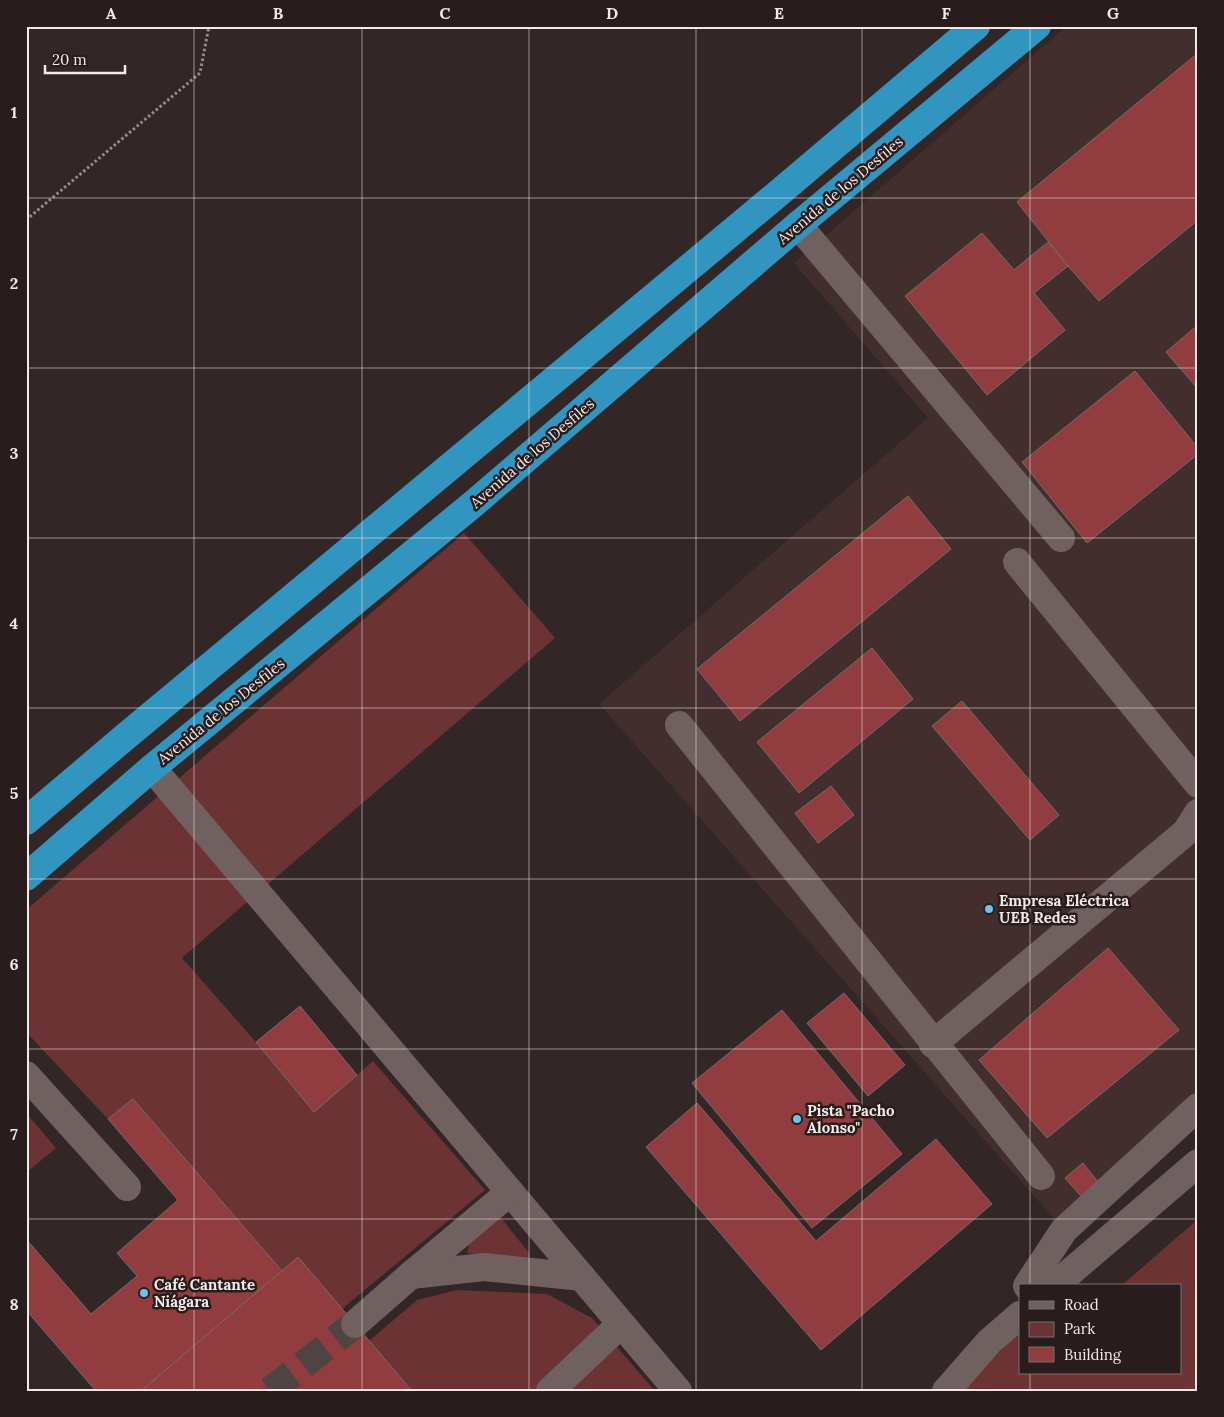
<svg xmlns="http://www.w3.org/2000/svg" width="1224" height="1417" viewBox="0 0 1224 1417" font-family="Lora,serif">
  <rect width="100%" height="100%" fill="#332626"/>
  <polygon fill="#422e2d" points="1067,26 1198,26 1198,1114 1064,1230 599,704 928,418 794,263"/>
  <g fill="#6b3334">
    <polygon points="464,533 555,638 182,958 256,1042 314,1112 357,1075 373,1061 485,1190 342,1309 282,1271 133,1099 108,1119 26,1032 26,910"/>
    <polygon points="26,1113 56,1148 26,1173"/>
    <polygon points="501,1218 530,1254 528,1259 467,1253 469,1244"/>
    <polygon points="1198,1219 1198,1391 959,1391 1020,1332 1020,1373 1180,1373 1180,1286 1121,1286"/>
    <polygon points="457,1290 547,1294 592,1318 655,1391 412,1391 369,1341 417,1300"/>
  </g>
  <g fill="#913c3e" stroke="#7b6b6a">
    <polygon points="1198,53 1198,220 1099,301 1068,266 1017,202"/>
    <polygon points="982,233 1014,270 1048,242 1068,266 1034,293 1065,330 987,395 905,296"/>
    <polygon points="1198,325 1198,389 1166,352"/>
    <polygon points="1135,371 1198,448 1198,454 1087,543 1022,462"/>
    <polygon points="908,496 951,549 740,721 697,669"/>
    <polygon points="872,648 913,699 799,793 757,742"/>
    <polygon points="962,701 1059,815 1030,840 932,726"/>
    <polygon points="831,786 854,815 818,843 795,813"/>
    <polygon points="1108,948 1179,1030 1047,1138 979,1060"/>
    <polygon points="844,993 905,1065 868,1096 807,1023"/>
    <polygon points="300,1006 357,1075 314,1112 256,1042"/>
    <polygon points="782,1010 902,1154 812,1228 692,1083"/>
    <polygon points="133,1099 282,1271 141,1391 96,1391 26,1310 26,1239 91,1314 137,1276 117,1253 178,1200 108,1119"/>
    <polygon points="697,1103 816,1241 936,1139 992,1204 821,1350 646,1147"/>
    <polygon points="1083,1163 1098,1182 1081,1196 1065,1178"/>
    <polygon points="298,1257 412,1391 141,1391"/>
  </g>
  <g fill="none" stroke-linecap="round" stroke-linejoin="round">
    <polyline stroke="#504343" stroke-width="28" stroke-dasharray="28 14" stroke-linecap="butt" points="270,1391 355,1324"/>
    <polyline stroke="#978c8b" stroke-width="3" stroke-dasharray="2.5 2.5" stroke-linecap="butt" points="26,220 200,73 209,26"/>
    <g stroke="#706060" stroke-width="28">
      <polyline points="798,225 1061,538"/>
      <polyline points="1017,562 1198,784"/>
      <polyline points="679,725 1041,1176"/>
      <polyline points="152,768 678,1391"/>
      <polyline points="933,1044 1186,832 1198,813"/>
      <polyline points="26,1075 127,1187"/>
      <polyline points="411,1275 484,1267 582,1277"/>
      <polyline points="1027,1286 1064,1230 1198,1107"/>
      <polyline points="1054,1286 1198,1163"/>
      <polyline points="355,1324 411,1275 510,1192"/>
      <polyline points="550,1391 621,1324"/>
      <polyline points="946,1391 989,1342 1020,1315"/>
    </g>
    <g stroke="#3195c0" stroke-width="28">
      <polyline points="26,821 125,737 774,197 976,26"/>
      <polyline points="26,877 152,768 472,505 798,225 1037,26"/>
    </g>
  </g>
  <path fill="none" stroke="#f2e9e8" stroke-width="1" stroke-opacity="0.55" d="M194,26V1391M362,26V1391M529,26V1391M696,26V1391M862,26V1391M1030,26V1286M26,198H1198M26,368H1198M26,538H1198M26,708H1198M26,879H1198M26,1049H1198M26,1219H1198M1030,1373V1391"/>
  <g fill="#67c4f0" stroke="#291c1c" stroke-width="2">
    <circle cx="989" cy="909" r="5"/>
    <circle cx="797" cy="1119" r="5"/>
    <circle cx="144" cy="1293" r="5"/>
  </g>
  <g text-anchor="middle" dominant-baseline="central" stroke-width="5" stroke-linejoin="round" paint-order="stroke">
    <g font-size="15" fill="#f2e9e8" stroke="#291c1c">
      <text transform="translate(840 190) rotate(-40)">Avenida de los Desfiles</text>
      <text transform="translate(532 453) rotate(-41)">Avenida de los Desfiles</text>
      <text transform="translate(221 711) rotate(-39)">Avenida de los Desfiles</text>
    </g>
    <g font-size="15" font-weight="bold" fill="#f2e9e8" stroke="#291c1c" text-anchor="start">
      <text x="999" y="900">Empresa Eléctrica<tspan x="999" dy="17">UEB Redes</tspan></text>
      <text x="807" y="1110">Pista "Pacho<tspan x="807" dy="17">Alonso"</tspan></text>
      <text x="154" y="1284">Café Cantante<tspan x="154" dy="17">Niágara</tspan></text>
    </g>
  </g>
  <rect width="1224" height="1417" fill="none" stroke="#291c1c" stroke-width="55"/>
  <rect x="1019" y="1284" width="162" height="90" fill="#291c1c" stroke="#796e6e"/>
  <rect x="1029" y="1301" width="25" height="8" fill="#706060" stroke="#796e6e"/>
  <text x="1064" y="1310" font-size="15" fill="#f2e9e8">Road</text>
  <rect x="1029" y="1322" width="25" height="15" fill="#6b3334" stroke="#796e6e"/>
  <text x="1064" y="1334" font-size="15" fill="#f2e9e8">Park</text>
  <rect x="1029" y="1347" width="25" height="15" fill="#913c3e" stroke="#796e6e"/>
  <text x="1064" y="1360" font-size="15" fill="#f2e9e8">Building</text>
  <path d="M45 65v8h80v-8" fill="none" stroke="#f2e9e8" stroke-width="2.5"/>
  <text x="52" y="65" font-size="15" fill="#f2e9e8" stroke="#291c1c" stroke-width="4" paint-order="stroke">20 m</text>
  <rect x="28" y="28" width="1168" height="1362" fill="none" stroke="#f2e9e8" stroke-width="2"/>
  <g font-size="16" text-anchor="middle" font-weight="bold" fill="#f2e9e8">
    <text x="111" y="19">A</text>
    <text x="278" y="19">B</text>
    <text x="445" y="19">C</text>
    <text x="612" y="19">D</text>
    <text x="779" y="19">E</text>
    <text x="946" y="19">F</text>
    <text x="1113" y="19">G</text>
    <text x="14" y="118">1</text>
    <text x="14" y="289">2</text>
    <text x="14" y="459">3</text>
    <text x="14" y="629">4</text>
    <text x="14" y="799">5</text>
    <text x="14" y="970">6</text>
    <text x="14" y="1140">7</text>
    <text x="14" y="1310">8</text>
  </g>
</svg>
